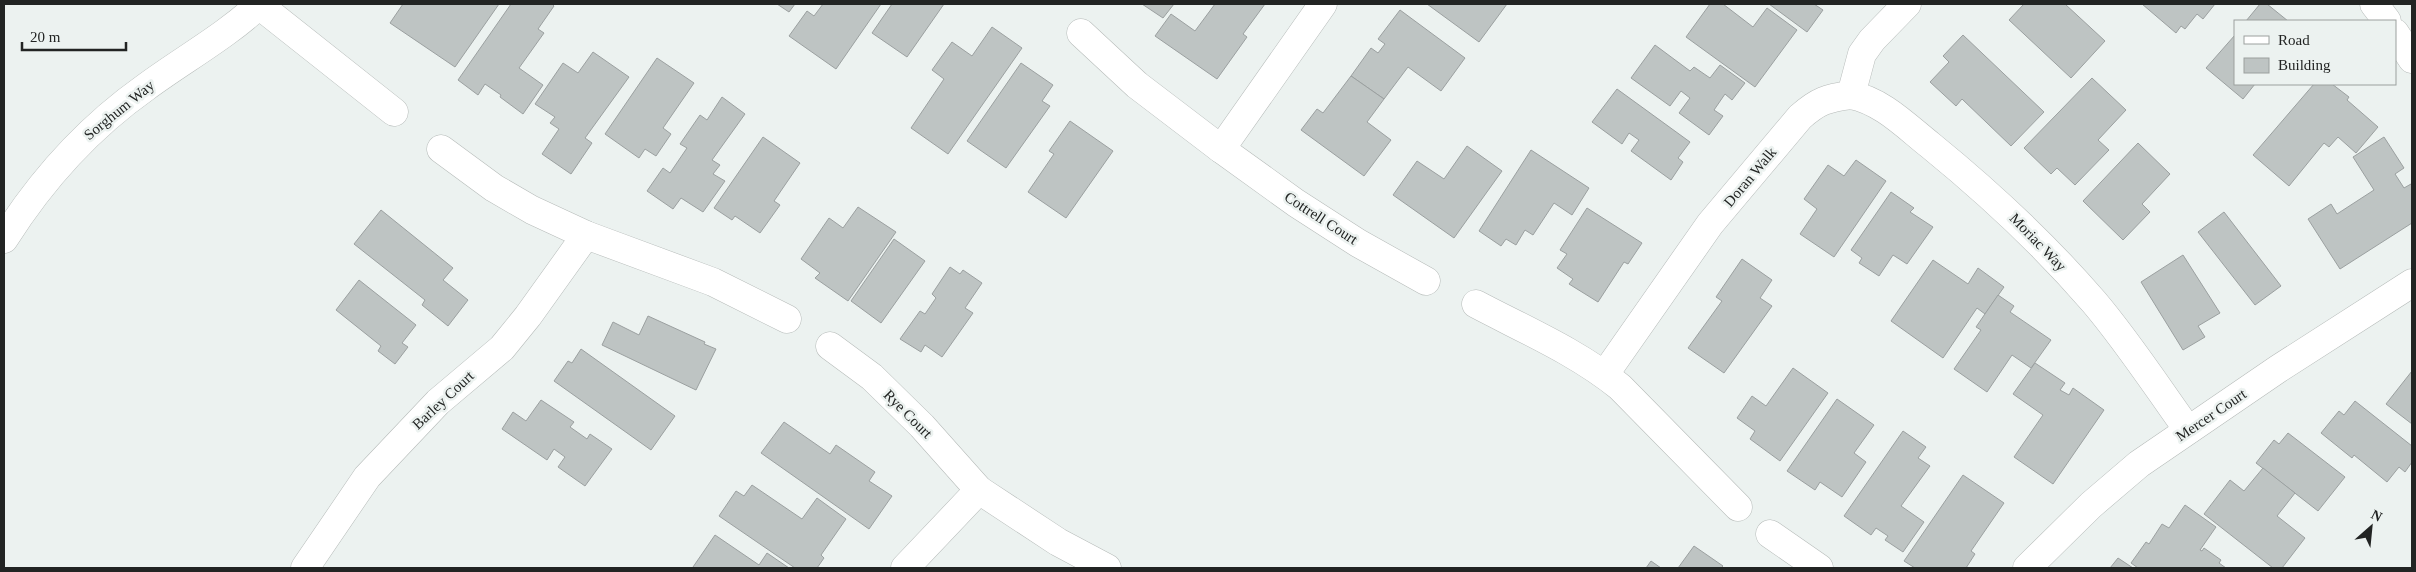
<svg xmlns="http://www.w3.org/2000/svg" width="2416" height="572" viewBox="0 0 2416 572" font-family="Georgia,serif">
  <rect width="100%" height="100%" fill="#ecf2f0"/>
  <g fill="#bec4c3" stroke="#9ba0a0">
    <polygon points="403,4 499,4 455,67 390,23"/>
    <polygon points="511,4 552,4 554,6 538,29 544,33 519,68 543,85 523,114 500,97 501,95 485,84 478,95 458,80"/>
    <polygon points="777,4 795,4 789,12"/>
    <polygon points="823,4 881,4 836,69 789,36 807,11 814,16"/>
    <polygon points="892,4 944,4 907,57 872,33"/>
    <polygon points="1142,4 1174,4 1163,18"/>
    <polygon points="1215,4 1265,4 1243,34 1247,37 1217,79 1155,36 1171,14 1195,31"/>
    <polygon points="1427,4 1507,4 1479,42"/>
    <polygon points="1710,4 1723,4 1753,27 1767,8 1797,30 1755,87 1686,37"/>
    <polygon points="1769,4 1814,4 1823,10 1807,32"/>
    <polygon points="2024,4 2065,4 2105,41 2071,78 2009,20"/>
    <polygon points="2142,4 2215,4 2203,19 2197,14 2185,29 2181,26 2176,33"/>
    <polygon points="2260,4 2267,4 2288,21 2246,21"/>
    <polygon points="1400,10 1465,58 1441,91 1408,67 1384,99 1351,76 1371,48 1378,53 1385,44 1378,39"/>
    <polygon points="992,27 1022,48 948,154 911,128 944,79 932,70 952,42 972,56"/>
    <polygon points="1963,35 2044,112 2011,146 1962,99 1956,106 1930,82 1949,62 1943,56"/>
    <polygon points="2235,35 2235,84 2255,84 2243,99 2206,68"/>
    <polygon points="1655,45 1690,71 1694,67 1710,78 1720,65 1745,83 1732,100 1725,94 1714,110 1723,116 1709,135 1679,113 1690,98 1681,91 1670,106 1631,78"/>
    <polygon points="593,52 629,77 585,138 592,143 571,174 542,154 559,129 550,123 555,117 535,104 563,63 578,73"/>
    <polygon points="657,58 694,83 663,128 671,134 656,156 645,149 639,158 605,134"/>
    <polygon points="1021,63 1053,85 1042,101 1050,106 1006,168 967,141"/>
    <polygon points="1351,76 1384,99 1367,122 1391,140 1364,176 1301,130 1317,109 1323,113"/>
    <polygon points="2092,78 2126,110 2098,140 2109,150 2075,185 2057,168 2051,174 2024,148"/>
    <polygon points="2314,84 2332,84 2349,97 2347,100 2378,127 2356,153 2338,137 2329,147 2324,143 2289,186 2253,155"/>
    <polygon points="1617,89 1690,142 1678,158 1683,162 1671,180 1631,151 1639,140 1629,133 1622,144 1592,122"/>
    <polygon points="722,97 745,114 712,160 720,165 713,174 725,181 703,212 681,198 673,209 647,191 663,168 670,173 687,148 680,144 700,115 707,120"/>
    <polygon points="1070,121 1113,151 1066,218 1028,192 1054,154 1049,151"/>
    <polygon points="763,137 800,163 774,201 780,205 760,233 735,216 732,220 714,208"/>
    <polygon points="2384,137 2404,168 2395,174 2404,188 2411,184 2412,186 2412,223 2340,269 2308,219 2331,204 2337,214 2374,190 2353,157"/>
    <polygon points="2138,143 2170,174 2142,204 2150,212 2123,240 2083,201"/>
    <polygon points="1467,146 1502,171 1454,238 1393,195 1417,161 1444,179"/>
    <polygon points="1531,150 1589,188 1572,215 1554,203 1533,235 1525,230 1516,245 1506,239 1501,246 1479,231"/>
    <polygon points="1856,160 1886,181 1834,257 1800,234 1817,209 1804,199 1828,165 1844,176"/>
    <polygon points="1891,192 1914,208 1910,212 1933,227 1907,264 1893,255 1879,276 1859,263 1862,258 1851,250"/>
    <polygon points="858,207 896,232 848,301 815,278 820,273 801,259 829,218 843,228"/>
    <polygon points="1587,208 1642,243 1628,264 1624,262 1598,302 1569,284 1573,279 1557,268 1567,254 1560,250"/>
    <polygon points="381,210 453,268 443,280 468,300 448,326 422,305 425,300 354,244"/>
    <polygon points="2224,212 2281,286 2255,305 2198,232"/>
    <polygon points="894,239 925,261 881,323 851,301"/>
    <polygon points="2183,255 2220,313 2198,326 2205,337 2183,350 2141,282"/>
    <polygon points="1742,259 1772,280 1760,298 1772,306 1724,373 1688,348 1722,301 1716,297"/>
    <polygon points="1933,260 1968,284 1978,268 2004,287 1985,314 1977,308 1943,358 1891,321"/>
    <polygon points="950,267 960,274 963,270 982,283 965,308 973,313 942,357 925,345 921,352 900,339 920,311 925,314 936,298 932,294"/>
    <polygon points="359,280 416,325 402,343 408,347 395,364 378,351 381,346 336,310"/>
    <polygon points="1998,295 2014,306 2010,312 2051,340 2031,368 2012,355 1987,392 1954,369 1981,330 1976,327"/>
    <polygon points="648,316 705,342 704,344 716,349 696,390 602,345 613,322 639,335"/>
    <polygon points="581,349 675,416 651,450 554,381 568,361 572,363"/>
    <polygon points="2035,363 2065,383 2060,390 2069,395 2073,388 2104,410 2053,484 2014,457 2043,415 2013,394"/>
    <polygon points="1793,368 1828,393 1780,461 1750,439 1755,431 1737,418 1752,396 1766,406"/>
    <polygon points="2412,371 2412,424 2386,404"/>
    <polygon points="1837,399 1874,425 1854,453 1866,462 1842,497 1820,482 1815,490 1787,471"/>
    <polygon points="541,400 574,422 570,427 587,439 590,434 612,449 585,486 558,467 565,457 554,449 547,460 502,429 513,412 526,421"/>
    <polygon points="2355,401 2412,446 2412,462 2405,472 2399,467 2387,482 2354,455 2352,458 2321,433 2339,411 2344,415"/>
    <polygon points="784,422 830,454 836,445 875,472 869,481 892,496 869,529 761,453"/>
    <polygon points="1903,431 1926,447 1918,458 1930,466 1901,506 1924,522 1903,552 1885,540 1888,536 1876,528 1871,535 1844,516"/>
    <polygon points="2288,433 2345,477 2318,511 2256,463 2274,440 2279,444"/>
    <polygon points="2263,468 2295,493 2277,516 2305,538 2282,568 2273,568 2204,514 2230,480 2244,491"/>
    <polygon points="1963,475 2004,503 1971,551 1975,554 1966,568 1915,568 1904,561"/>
    <polygon points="752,485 802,519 817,498 846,519 821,555 824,558 817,568 795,568 719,516 736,491 744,496"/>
    <polygon points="2185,505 2216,527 2200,550 2202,551 2204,548 2221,560 2219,563 2226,568 2138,568 2131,563 2146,542 2149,544 2162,524 2169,528"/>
    <polygon points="715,535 759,565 767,553 789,568 694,568 693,567"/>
    <polygon points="1694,546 1723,566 1721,568 1678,568"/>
    <polygon points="2118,558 2133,568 2110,568"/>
    <polygon points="1651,561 1661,568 1646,568"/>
  </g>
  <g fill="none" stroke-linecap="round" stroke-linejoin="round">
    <g stroke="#b6bbb9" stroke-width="29">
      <g id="minor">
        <polyline points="2374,4 2387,21"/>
        <polyline points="259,5 394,112"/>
        <polyline points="1081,33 1137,85 1221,149 1296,203 1358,243 1426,281"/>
        <polyline points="2395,33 2412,59"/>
        <path d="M1851,95C1882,101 1906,126 1930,145C1989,193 2044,244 2094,302C2128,342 2157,387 2188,430"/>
        <polyline points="441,149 494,188 532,210 586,235 713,282 787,319"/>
        <polyline points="1221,149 1323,4"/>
        <path d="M4,239C42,179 88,128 146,87C184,59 226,36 260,4"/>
        <path d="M1476,304C1525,330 1577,352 1620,387L1738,507"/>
        <polyline points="830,346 872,377 922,426 979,490 1058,542 1107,568"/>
        <path d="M1605,374L1710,224L1800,117C1818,101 1827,98 1851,95L1862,54L1872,40L1907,4"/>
        <polyline points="1770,534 1819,568"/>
        <polyline points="305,568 367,477 438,402 502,348 528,316 586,235"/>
        <polyline points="905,568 979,490"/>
        <polyline points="2027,568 2091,505 2139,464 2278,369 2412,283"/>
      </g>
    </g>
    <use href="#minor" stroke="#fff" stroke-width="28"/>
  </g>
  <g text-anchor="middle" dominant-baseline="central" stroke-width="5" stroke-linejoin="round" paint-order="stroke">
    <g font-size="15" fill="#222423" stroke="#ecf2f0">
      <text transform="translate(119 110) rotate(-39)">Sorghum Way</text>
      <text transform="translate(1750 177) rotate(-50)">Doran Walk</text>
      <text transform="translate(1321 218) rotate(33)">Cottrell Court</text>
      <text transform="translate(2038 242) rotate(46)">Moriac Way</text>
      <text transform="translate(443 400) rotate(-43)">Barley Court</text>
      <text transform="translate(908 414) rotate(45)">Rye Court</text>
      <text transform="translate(2211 415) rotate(-34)">Mercer Court</text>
    </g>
  </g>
  <rect width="2416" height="572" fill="none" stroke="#222423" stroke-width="10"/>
  <rect x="2234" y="20" width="162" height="65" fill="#ecf2f0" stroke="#9ba09e"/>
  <rect x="2244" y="36" width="25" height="8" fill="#ffffff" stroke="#9ba09e"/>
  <text x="2278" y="45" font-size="15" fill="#222423">Road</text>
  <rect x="2244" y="58" width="25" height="15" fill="#bec4c3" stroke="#9ba09e"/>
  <text x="2278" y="70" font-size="15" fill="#222423">Building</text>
  <g transform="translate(2371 527) rotate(27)" stroke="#ecf2f0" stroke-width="4" paint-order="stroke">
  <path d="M0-4L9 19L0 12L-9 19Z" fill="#222423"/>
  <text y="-8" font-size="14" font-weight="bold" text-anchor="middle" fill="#222423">N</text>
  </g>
  <path d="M22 42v8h104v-8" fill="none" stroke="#222423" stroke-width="2.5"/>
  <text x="30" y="42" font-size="15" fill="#222423" stroke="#ecf2f0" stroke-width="4" paint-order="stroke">20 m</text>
</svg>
